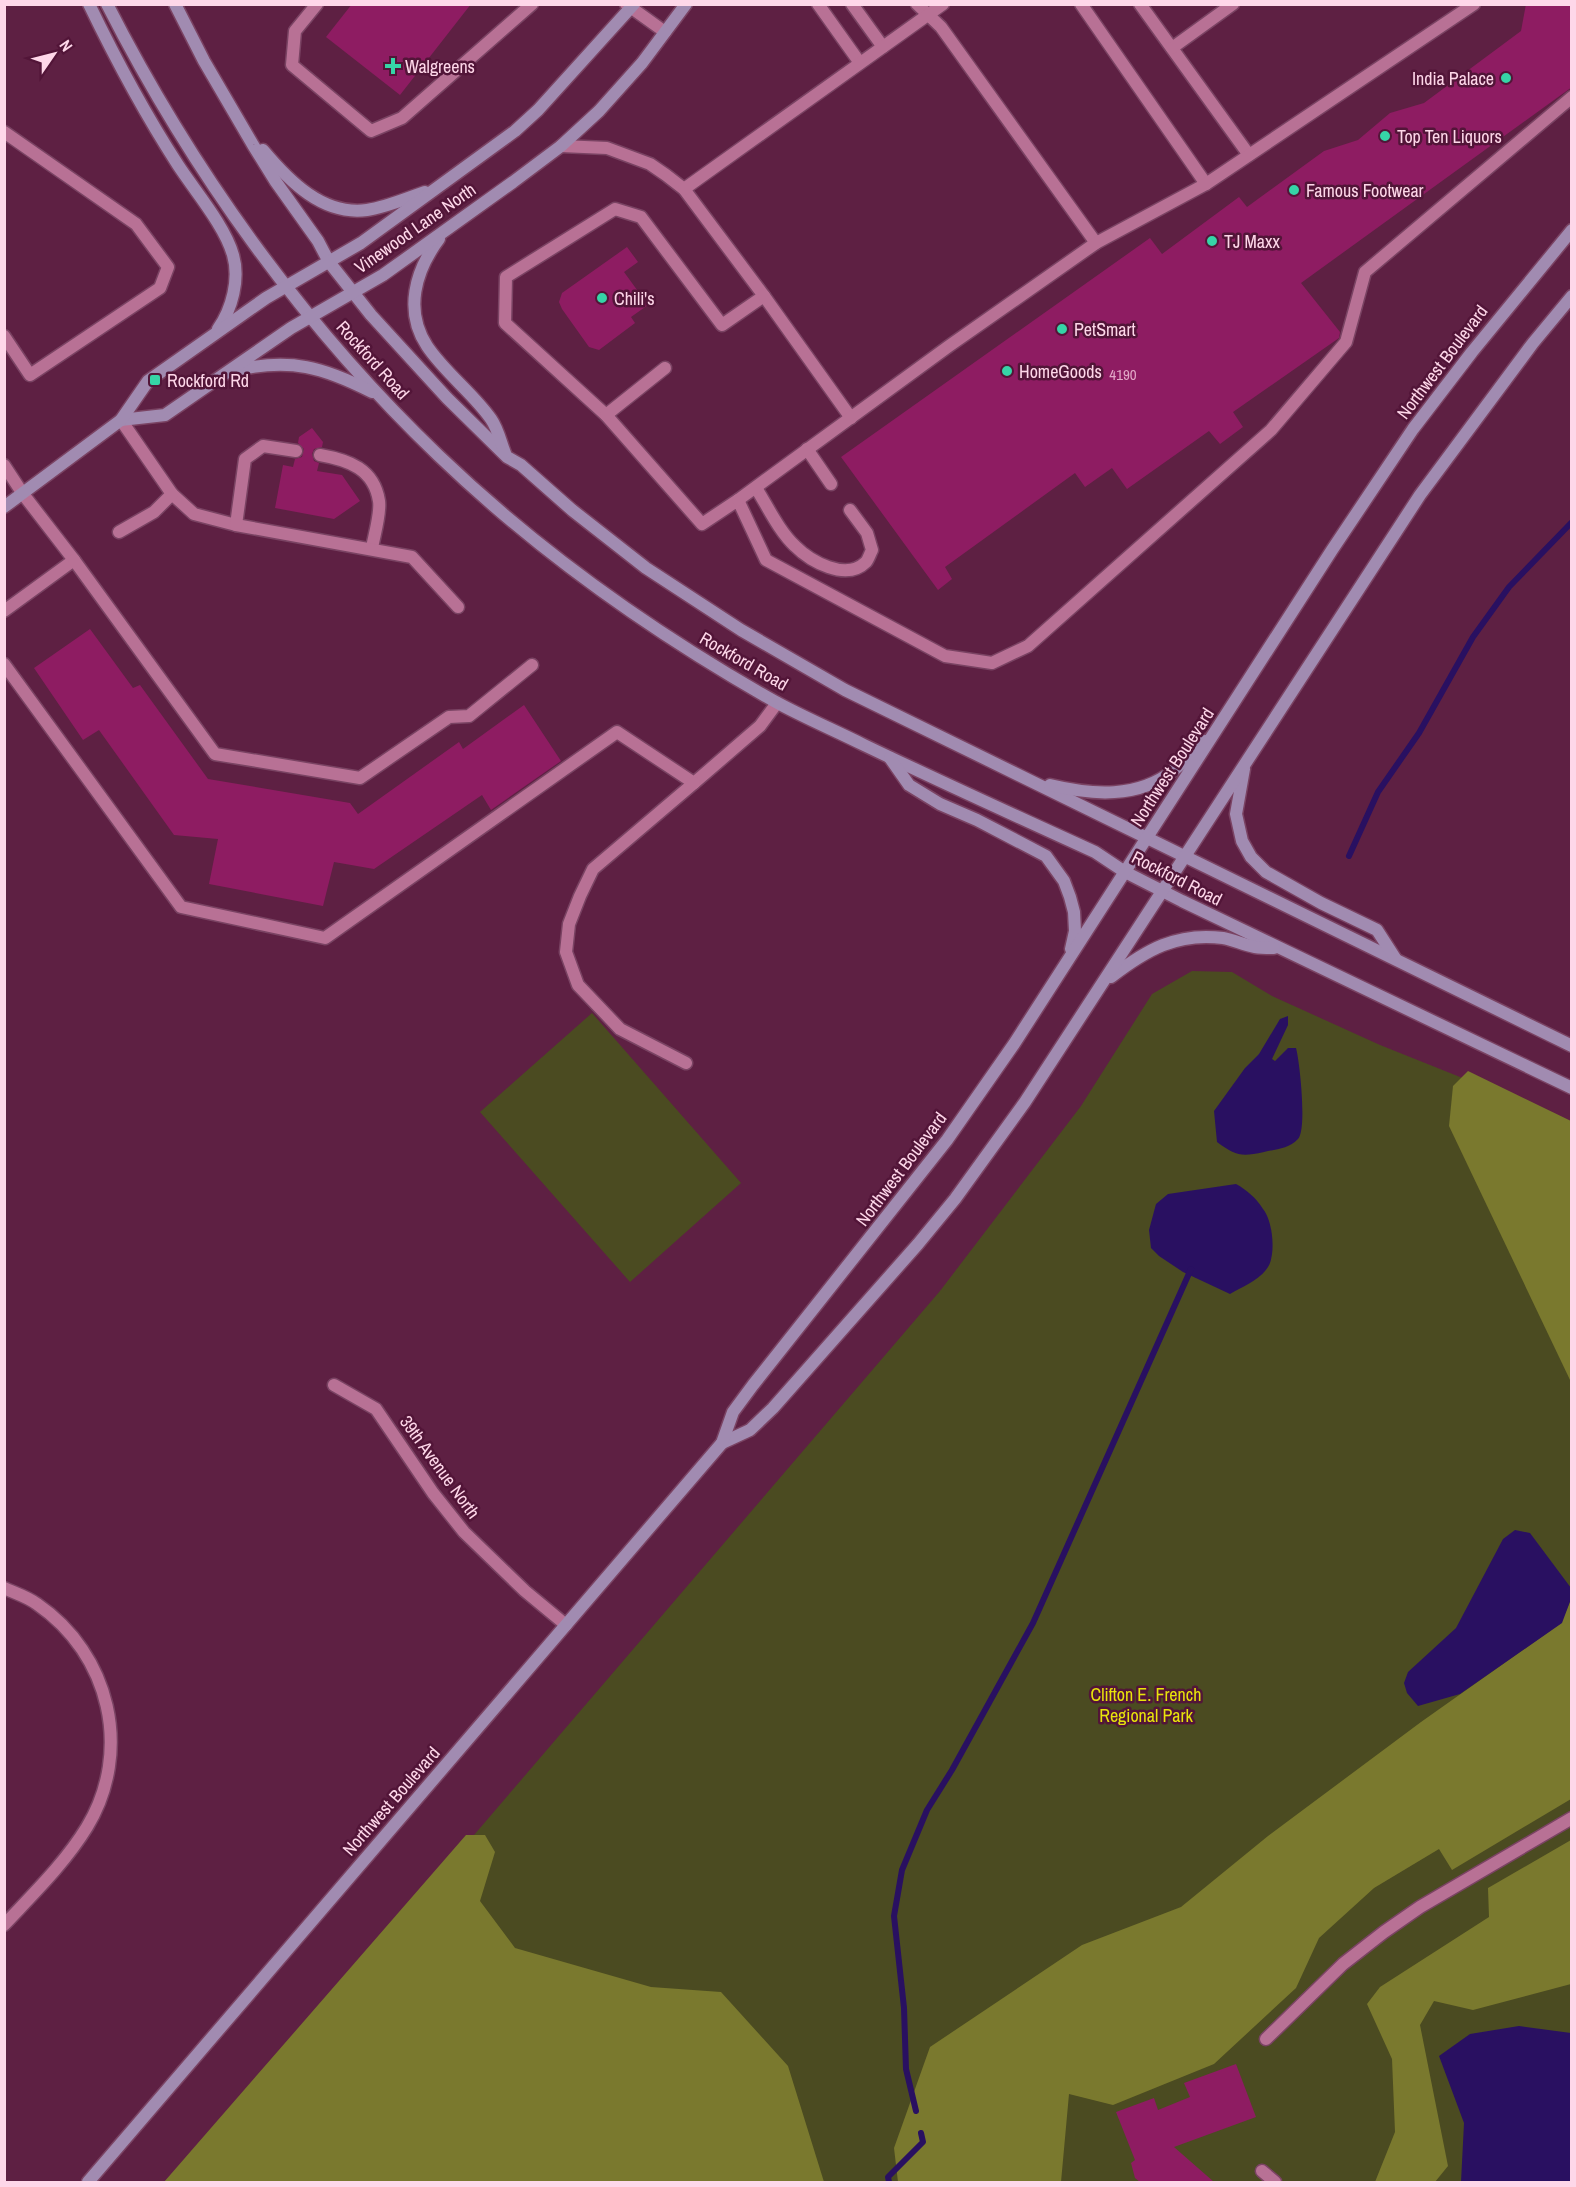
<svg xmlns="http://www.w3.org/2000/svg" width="1576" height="2187" viewBox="0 0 1576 2187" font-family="'Archivo Narrow',sans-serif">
  <rect width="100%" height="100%" fill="#5e2043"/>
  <g fill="#4b4b21">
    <polygon points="1192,971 1232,972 1272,996 1380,1045 1475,1083 1571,1130 1571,2182 172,2182 450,1863 940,1291 1081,1106 1152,994"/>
    <polygon points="592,1013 741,1183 630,1282 480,1112"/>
  </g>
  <g fill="#7a792e">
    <polygon points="1468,1071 1571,1121 1571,1382 1449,1126 1453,1086"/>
    <polygon points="1571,1599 1571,1799 1452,1870 1439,1849 1374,1888 1319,1938 1296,1988 1214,2064 1113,2105 1069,2094 1061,2182 898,2182 894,2148 930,2047 1082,1945 1181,1907 1268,1836 1421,1722 1561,1623"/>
    <polygon points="466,1835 485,1835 495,1852 480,1901 515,1948 651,1987 721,1992 788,2066 824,2182 164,2182"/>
    <polygon points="1571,1840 1571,1984 1473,2010 1434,2001 1420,2025 1448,2166 1435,2182 1375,2182 1395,2132 1392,2059 1367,2004 1380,1987 1489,1917 1488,1888"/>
  </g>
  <g fill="#291061">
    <path d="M1288,1016V1025L1272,1059L1275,1061L1288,1048H1296C1300,1063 1307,1130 1298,1139C1289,1149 1276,1149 1264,1152C1241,1157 1236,1156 1217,1142L1214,1111L1245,1068L1259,1054L1280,1019Z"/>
    <path d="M1236,1184C1247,1190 1256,1198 1263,1209C1273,1221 1276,1254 1268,1267C1260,1280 1242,1287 1230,1294L1183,1272L1159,1256L1151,1248L1149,1230L1156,1204L1168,1194Z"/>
    <polygon points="1515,1530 1530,1533 1571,1588 1571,1599 1562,1623 1460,1694 1418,1706 1407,1693 1404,1683 1408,1672 1456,1628 1503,1539"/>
    <polygon points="1519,2026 1571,2033 1571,2182 1461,2182 1464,2123 1439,2056 1470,2034"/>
  </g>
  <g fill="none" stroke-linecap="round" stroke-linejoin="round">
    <g stroke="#291061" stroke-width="6">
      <polyline points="1349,856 1378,792 1419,733 1473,637 1509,587 1572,522"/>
      <polyline points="916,2111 906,2069 904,2008 894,1916 902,1870 927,1810 952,1770 1033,1623 1191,1269"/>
      <polyline points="889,2182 888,2177 923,2142 921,2133"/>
    </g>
  </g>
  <g fill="#8e1c62">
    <polygon points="352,4 471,4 400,95 326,37"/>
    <polygon points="1526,4 1572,4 1572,87 1301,283 1340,332 1339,338 1233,412 1243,427 1220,444 1209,431 1127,489 1112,468 1085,487 1075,473 945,567 952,579 938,590 841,457 1150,238 1162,254 1239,197 1247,207 1324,151 1358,140 1390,113 1424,103 1521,31"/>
    <polygon points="627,247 638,262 624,272 648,305 631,317 635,323 599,350 589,347 562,309 559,302 562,293"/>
    <polygon points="312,428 323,442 322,447 314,449 312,454 314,461 319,463 317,471 342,475 360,501 334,519 275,508 283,465 293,467 295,459 302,457 304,449 298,443 299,437"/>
    <polygon points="90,629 133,688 140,685 208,779 350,803 358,814 459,742 463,749 524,705 561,761 491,810 482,795 374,869 334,862 323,906 209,884 218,839 174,835 99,730 83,740 34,668"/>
    <polygon points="1236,2064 1256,2117 1174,2147 1214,2182 1140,2182 1135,2178 1131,2163 1135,2160 1116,2112 1154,2098 1158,2110 1190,2097 1184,2083"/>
  </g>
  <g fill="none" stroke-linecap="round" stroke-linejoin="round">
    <g stroke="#7a4363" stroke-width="15">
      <g id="lane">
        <polyline points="317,4 295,31 292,65 371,131 402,118 532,4"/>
        <polyline points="626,4 665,32"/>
        <polyline points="818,4 860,63"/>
        <polyline points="852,4 883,47"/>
        <polyline points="917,4 941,27 1096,243"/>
        <polyline points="1081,4 1206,184"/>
        <polyline points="1140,4 1249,155"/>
        <polyline points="1172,48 1233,4"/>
        <polyline points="4,132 136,224 168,267 160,288 30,375 4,336"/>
        <polyline points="561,146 607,148 650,164 666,175 684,189 764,296 722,325 641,217 615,209 506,277 505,323 606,415 702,524 738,500 766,560 945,656 992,663 1028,646 1271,430 1346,342 1365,272 1572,97"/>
        <polyline points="684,189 943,4"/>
        <polyline points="764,296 851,418"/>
        <polyline points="606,415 665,368"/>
        <polyline points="807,449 831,484"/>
        <path d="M320,455C349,460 374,469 379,501C381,513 374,536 372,548"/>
        <polyline points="4,465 23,494 74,560 4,611"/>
        <path d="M756,488C768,507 779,531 795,546C810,561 846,582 866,562C868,560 870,554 872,550L867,533L850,510"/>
        <polyline points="172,494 194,514 236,525 412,557 458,607"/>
        <polyline points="738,500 949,346 1096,243 1206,184 1474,4"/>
        <polyline points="236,525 245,459 263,446 296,451"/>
        <polyline points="119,532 154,512 172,494 121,420"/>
        <polyline points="74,560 215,754 360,778 449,717 469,716 532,665"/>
        <polyline points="4,664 181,907 325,938 617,732 694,783 760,726 777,703"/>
        <polyline points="686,1063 620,1029 578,985 566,952 569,924 580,896 593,869 694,783"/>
        <polyline points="1266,2039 1343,1964 1384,1932 1420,1907 1572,1818"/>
        <polyline points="1262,2171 1275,2182"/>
      </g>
    </g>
    <g stroke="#7a4363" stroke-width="15">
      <g id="street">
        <polyline points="334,1385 376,1409 433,1493 464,1532 525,1591 566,1625"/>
        <path d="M4,1588C15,1593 28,1597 37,1604C110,1654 133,1751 87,1827C65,1863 33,1894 4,1925"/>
      </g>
    </g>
    <g stroke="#7a4363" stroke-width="15">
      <g id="secondary">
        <path d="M89,4C116,60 145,114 178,165C195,191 225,226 233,255C240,279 232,309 218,329"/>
        <path d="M107,4C192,171 304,327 439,456C539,552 654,633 774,701C803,717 834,730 864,745C941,782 1018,817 1095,852L1125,872L1182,901L1572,1088"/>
        <polyline points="175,4 204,61 253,145 276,182 318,241 329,262 371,315 447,398 507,457 521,465 572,510 646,568 741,630 845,690 1572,1046"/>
        <path d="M263,150C289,181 323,216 367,210C387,207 407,198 425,192"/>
        <path d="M439,239C415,271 404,311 427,346C445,373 473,393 491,419C498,429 501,443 505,453"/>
        <path d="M236,370C291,358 323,367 372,392"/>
        <polyline points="121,420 165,415 291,328 383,275 513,182 561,146 599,111 642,63 686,4"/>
        <polyline points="4,507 121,420 148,381 266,298 361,243 515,131 538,110 634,4"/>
        <polyline points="890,758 909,785 940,804 977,820 1046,856 1064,881 1070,897 1074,912 1075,931 1071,949"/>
        <polyline points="1244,769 1236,814 1242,841 1251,857 1266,872 1321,903 1377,930 1395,958"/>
        <path d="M1050,785C1092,795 1138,799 1174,770C1185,761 1194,751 1205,741"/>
        <path d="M1111,977C1146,950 1177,932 1223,938C1234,940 1244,945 1255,947C1261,948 1267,948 1274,948"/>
        <polyline points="722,1443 750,1430 773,1408 918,1244 955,1199 1025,1102 1420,495 1533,343 1572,296"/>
        <polyline points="88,2182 722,1443 733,1412 753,1385 947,1140 1014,1044 1332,550 1413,429 1472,352 1572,230"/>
      </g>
    </g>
    <use href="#lane" stroke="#b87195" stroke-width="12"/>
    <use href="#street" stroke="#b87195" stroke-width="12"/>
    <use href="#secondary" stroke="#a18bb1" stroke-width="12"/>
  </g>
  <g fill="#36d4a7" stroke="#521538" stroke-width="2">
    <path d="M390 57h6v6h6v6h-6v6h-6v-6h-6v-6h6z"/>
    <circle cx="1506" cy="78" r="6"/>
    <circle cx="1385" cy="136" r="6"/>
    <circle cx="1294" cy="190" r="6"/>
    <circle cx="1212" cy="241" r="6"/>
    <circle cx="602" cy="298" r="6"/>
    <circle cx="1062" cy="329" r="6"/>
    <circle cx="1007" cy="371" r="6"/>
    <rect x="149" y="374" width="12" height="12" rx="3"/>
  </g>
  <g text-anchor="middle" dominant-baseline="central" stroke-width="5" stroke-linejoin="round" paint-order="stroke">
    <g font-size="15" fill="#e2a8c7">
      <text x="1123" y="374">4190</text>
    </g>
    <g font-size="18" fill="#fed7e9" stroke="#521538" text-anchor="start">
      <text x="405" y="66">Walgreens</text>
      <text x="1494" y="78" text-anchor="end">India Palace</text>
      <text x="1397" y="136">Top Ten Liquors</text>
      <text x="1306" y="190">Famous Footwear</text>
      <text x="1224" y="241">TJ Maxx</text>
      <text x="614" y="298">Chili's</text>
      <text x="1074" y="329">PetSmart</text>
      <text x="1019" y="371">HomeGoods</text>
      <text x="167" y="380">Rockford Rd</text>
    </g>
    <g font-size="18" fill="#fed7e9" stroke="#521538">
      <text transform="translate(415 228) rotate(-35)">Vinewood Lane North</text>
      <text transform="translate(373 360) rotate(48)">Rockford Road</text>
      <text transform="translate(1442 362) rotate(-53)">Northwest Boulevard</text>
      <text transform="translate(744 661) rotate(30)">Rockford Road</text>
      <text transform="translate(1172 767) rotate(-57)">Northwest Boulevard</text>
      <text transform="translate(1177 878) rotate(27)">Rockford Road</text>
      <text transform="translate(901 1169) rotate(-53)">Northwest Boulevard</text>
      <text transform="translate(440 1467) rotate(54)">39th Avenue North</text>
      <text transform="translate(391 1801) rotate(-49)">Northwest Boulevard</text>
    </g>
    <g font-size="18" fill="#e8e50b" stroke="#521538">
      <text x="1146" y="1694">Clifton E. French<tspan x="1146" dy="21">Regional Park</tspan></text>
    </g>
  </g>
  <rect width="1576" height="2187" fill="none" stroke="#fed7e9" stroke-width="12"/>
  <g transform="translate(54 54) rotate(55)" stroke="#521538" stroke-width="4.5" paint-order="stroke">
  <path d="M0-4.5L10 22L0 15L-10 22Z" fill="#fed7e9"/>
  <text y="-9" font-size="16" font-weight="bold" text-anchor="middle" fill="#fed7e9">N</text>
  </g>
</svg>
